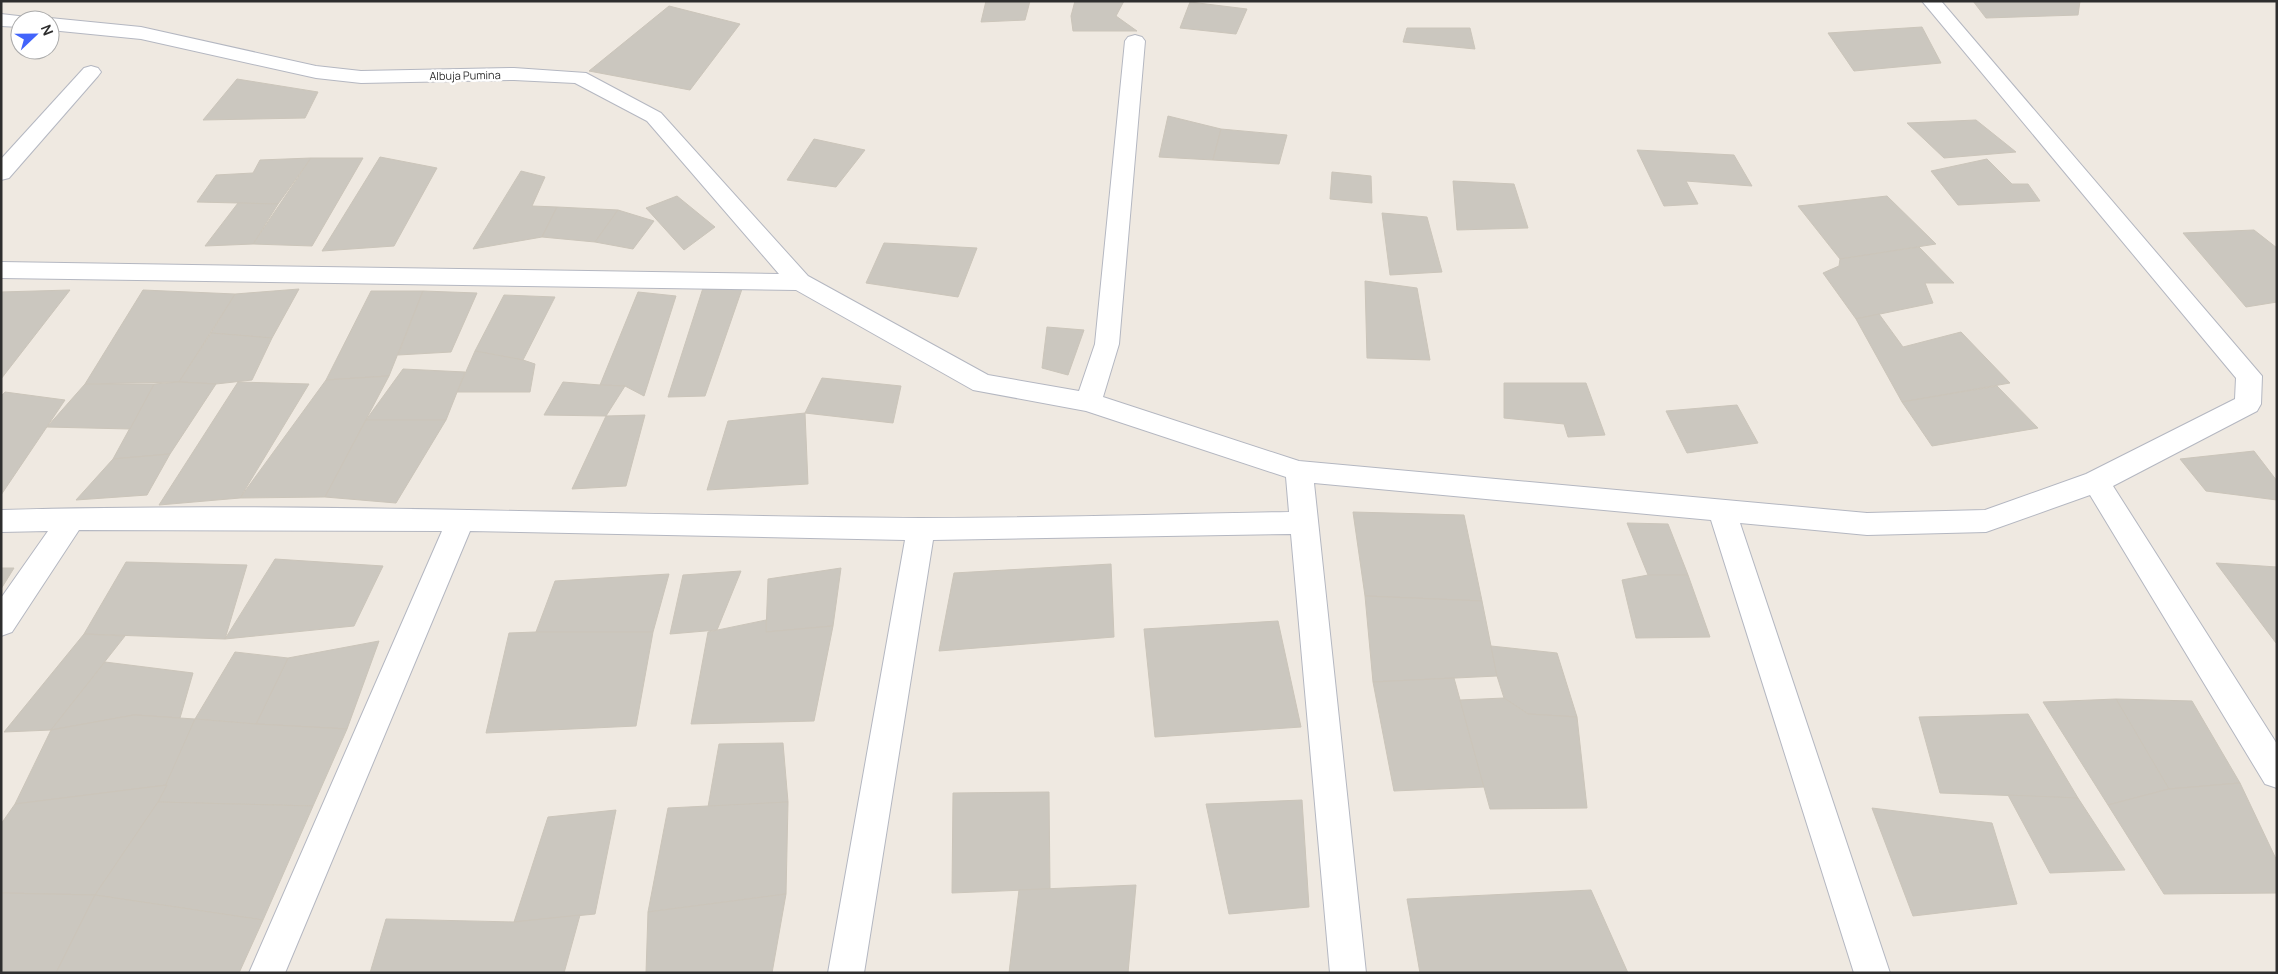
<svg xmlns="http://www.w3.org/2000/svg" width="2278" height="974" viewBox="0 0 2278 974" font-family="Manrope,sans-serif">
  <rect width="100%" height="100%" fill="#efe9e1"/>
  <g fill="#cbc7bf" stroke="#cbc5ba">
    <polygon points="986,1 1030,1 1025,20 981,22"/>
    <polygon points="1075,1 1124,1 1116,16 1137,31 1073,31 1071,16"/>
    <polygon points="1973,1 2080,1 2078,15 1986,18"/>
    <polygon points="1190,2 1247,9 1236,34 1180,28"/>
    <polygon points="669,6 740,24 690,90 589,71"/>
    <polygon points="1922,27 1941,63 1854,71 1828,33"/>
    <polygon points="1407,28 1470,28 1475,49 1403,42"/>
    <polygon points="237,79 318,92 305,118 203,120"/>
    <polygon points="1168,116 1221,129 1213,160 1159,157"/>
    <polygon points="1976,120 2016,152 1944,158 1907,123"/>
    <polygon points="1221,129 1287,135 1279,164 1213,160"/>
    <polygon points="814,139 865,150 836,187 787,180"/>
    <polygon points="1637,150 1734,155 1752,186 1686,181 1698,204 1664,206"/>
    <polygon points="380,157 437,168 394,246 322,251"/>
    <polygon points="311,158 278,204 197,202 216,175 253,173 260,160"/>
    <polygon points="311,158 363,158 312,246 253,244"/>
    <polygon points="1987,159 2012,184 2028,184 2040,201 1958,205 1931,171"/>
    <polygon points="521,171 545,177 532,206 557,207 542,237 473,249"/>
    <polygon points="1332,172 1371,176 1372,203 1330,199"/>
    <polygon points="1453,181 1514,184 1528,228 1457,230"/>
    <polygon points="677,196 715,227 684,250 646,208"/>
    <polygon points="1887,196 1936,244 1840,259 1798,206"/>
    <polygon points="238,203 278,204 253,244 205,246"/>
    <polygon points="557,207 618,210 595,242 542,237"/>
    <polygon points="618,210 654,221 633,249 595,242"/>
    <polygon points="1382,213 1427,217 1442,272 1390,275"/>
    <polygon points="2254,230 2277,248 2277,302 2246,307 2183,233"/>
    <polygon points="884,243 977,248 958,297 866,283"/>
    <polygon points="1919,247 1954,283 1925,283 1933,303 1856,319 1823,273 1839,266 1840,259"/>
    <polygon points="1365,281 1417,288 1430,360 1367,358"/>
    <polygon points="703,288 742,289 705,396 668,397"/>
    <polygon points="299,289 272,338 211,333 235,294"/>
    <polygon points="70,290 1,379 1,292"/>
    <polygon points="143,290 235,294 179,382 85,384"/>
    <polygon points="371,291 423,291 389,376 326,380"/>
    <polygon points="423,291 477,293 451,352 398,355"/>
    <polygon points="638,292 676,296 644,396 625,386 600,385"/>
    <polygon points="504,295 555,297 523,360 475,351"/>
    <polygon points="1879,314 1903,347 1961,332 2010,383 1902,402 1856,319"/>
    <polygon points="1047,327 1084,330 1068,375 1042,368"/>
    <polygon points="211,333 272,338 252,380 216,384 179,382"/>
    <polygon points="475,351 523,360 535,364 530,392 457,392"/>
    <polygon points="403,369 465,372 446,420 366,420"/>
    <polygon points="389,376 325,497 240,498 326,380"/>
    <polygon points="822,378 901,386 893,423 805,413"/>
    <polygon points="179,382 216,384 170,454 113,459 154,384"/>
    <polygon points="238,382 309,384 240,498 159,505"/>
    <polygon points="563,382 600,385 625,386 606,416 544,415"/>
    <polygon points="1504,383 1586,383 1605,435 1568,437 1564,424 1504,418"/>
    <polygon points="85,384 154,384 130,429 47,427"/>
    <polygon points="1997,386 2038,428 1932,446 1902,402"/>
    <polygon points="5,392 65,400 1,495 1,396"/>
    <polygon points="1737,405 1758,443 1687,453 1666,411"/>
    <polygon points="805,413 808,484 707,490 728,421"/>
    <polygon points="645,415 626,486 572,489 606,416"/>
    <polygon points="366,420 446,420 396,503 325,497"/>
    <polygon points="2254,451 2277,481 2277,500 2206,491 2180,459"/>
    <polygon points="170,454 147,495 76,500 113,459"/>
    <polygon points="1353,512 1464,515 1482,601 1365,596"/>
    <polygon points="1627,523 1668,524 1688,575 1648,575"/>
    <polygon points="275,559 383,566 354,626 225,639"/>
    <polygon points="126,562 247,565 225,639 84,634"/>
    <polygon points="2216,563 2277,567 2277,643 2276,643"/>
    <polygon points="1111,564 1114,637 939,651 954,573"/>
    <polygon points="1,568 14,568 1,589"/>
    <polygon points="841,568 833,626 766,632 768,579"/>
    <polygon points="741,571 717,630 670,634 683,575"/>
    <polygon points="669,574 653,632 536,632 555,581"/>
    <polygon points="1648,575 1688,575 1710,637 1636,638 1622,580"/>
    <polygon points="1365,596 1482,601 1497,676 1373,682"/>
    <polygon points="766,620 766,632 833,626 814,721 691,724 708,632"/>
    <polygon points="1278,621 1301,727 1155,737 1144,629"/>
    <polygon points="536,632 653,632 636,726 486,733 509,633"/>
    <polygon points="84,634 125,636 51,730 4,732"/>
    <polygon points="379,641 347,729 256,724 288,658"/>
    <polygon points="1491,646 1557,653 1577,717 1528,714 1504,698 1497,676"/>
    <polygon points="235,652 288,658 256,724 195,719"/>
    <polygon points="105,662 193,673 180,718 134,715 51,730"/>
    <polygon points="1454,678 1484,787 1394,791 1373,682"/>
    <polygon points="1504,698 1528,714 1577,717 1587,808 1490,809 1460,700"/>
    <polygon points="2116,699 2192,701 2240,783 2169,789"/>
    <polygon points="2116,699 2169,789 2108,805 2043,702"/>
    <polygon points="2028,714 2078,798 1940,793 1919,717"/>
    <polygon points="134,715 195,719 167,785 15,804 51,730"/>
    <polygon points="195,719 256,724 347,729 313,806 158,802"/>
    <polygon points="783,743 788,802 708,807 719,744"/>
    <polygon points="2240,783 2277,861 2277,893 2164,894 2108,805 2169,789"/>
    <polygon points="167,785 158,802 95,895 1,893 1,824 15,804"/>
    <polygon points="1049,792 1050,889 952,893 953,793"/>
    <polygon points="2008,795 2078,798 2125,870 2050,873"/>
    <polygon points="1302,800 1309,907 1229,914 1206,804"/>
    <polygon points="158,802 313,806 263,920 95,895"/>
    <polygon points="788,802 786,894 648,912 668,808"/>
    <polygon points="1872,808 1992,823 2017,904 1913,916"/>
    <polygon points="616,810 595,914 514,922 548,817"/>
    <polygon points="1136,885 1128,973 1009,973 1019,890"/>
    <polygon points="1591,890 1628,973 1420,973 1407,899"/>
    <polygon points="1,893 95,895 56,973 1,973"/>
    <polygon points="786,894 772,973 646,973 648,912"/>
    <polygon points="95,895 263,920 239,973 56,973"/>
    <polygon points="580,915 564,973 370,973 386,919 514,922"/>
  </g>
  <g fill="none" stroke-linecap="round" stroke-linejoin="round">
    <g stroke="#b4b7c1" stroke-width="2">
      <polygon id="lane" points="91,66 98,68 101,72 98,76 9,178 1,180 1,159 84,68"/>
    </g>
    <g stroke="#b4b7c1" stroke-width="2">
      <g id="street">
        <path d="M1922,1H1941L2262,376L2261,404L2257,411L2113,486L2277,744V788L2265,784L2090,495L1986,532L1867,535L1740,523L1890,973H1854L1711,520L1314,483L1366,973H1330L1291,534L933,540L864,973H828L905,540L470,531L285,973H249L442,531L79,530L12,632L1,636V598L48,531L1,532V510C308,501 614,516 920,518C1043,518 1166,514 1289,512L1286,477L1086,411L973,390L796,290L1,278V262L779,274L647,121L575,83L514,80L361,83L316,78L141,39L50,30V20H43L50,18L141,27L316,66L361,71L514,68L586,73L661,113L808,276L988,375L1079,391L1095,344L1125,41L1128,37L1135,35L1142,37L1145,41L1119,344L1103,397L1299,461L1867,513L1985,510L2086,474L2235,399L2236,378Z"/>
        <polygon points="1,14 27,17 29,20 20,20 20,27 1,26"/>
      </g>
    </g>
    <use href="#lane" fill="#fff" fill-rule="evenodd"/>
    <use href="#street" fill="#fff" fill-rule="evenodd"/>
  </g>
  <g text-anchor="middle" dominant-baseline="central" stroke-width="5" stroke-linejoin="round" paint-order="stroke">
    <g font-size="11" fill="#2e2e2e" stroke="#fff">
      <text transform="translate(465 75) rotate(-1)">Albuja Pumina</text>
    </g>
  </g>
  <rect width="2278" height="974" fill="none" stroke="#2e2e2e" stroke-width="5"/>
  <g transform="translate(35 35) rotate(68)"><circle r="24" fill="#ffffff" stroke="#ababab"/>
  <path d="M0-4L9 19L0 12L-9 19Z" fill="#4264fb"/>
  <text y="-8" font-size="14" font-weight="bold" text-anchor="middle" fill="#2e2e2e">N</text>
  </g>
</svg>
